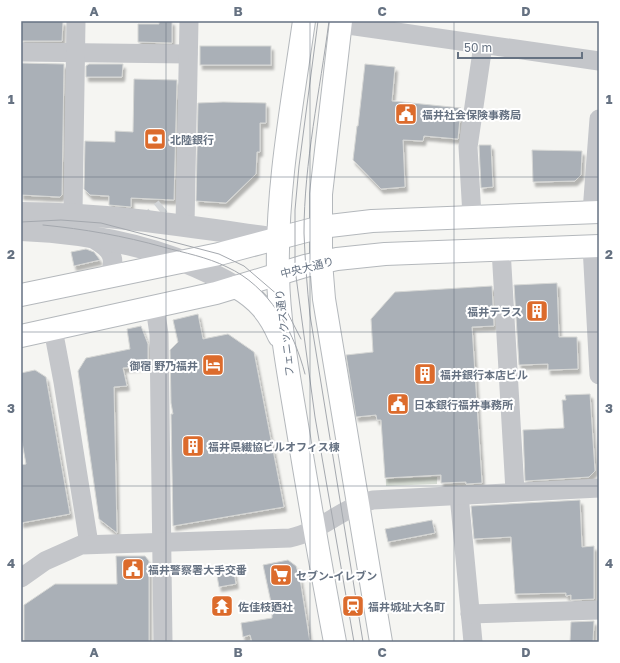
<svg xmlns="http://www.w3.org/2000/svg" width="620" height="663" viewBox="0 0 620 663" font-family="'Golos Text','Noto Sans JP',sans-serif">
  <defs>
    <filter id="shadow"><feDropShadow dx="2.5" dy="4.5" stdDeviation="1" flood-color="#0004"/></filter>
  </defs>
  <rect width="100%" height="100%" fill="#f5f5f2"/>
  <polygon fill="#d6dcd3" points="437,477 437,484 386,486 386,479"/>
  <g fill="#aab0b7" stroke="#d6d7d5" filter="url(#shadow)">
    <polygon points="21,21 63,21 62,41 21,41"/>
    <polygon points="159,21 172,21 172,43 138,42 138,24 159,24"/>
    <rect x="200" y="46" width="71" height="19"/>
    <polygon points="21,63 64,64 62,195 60,197 21,195"/>
    <polygon points="89,64 123,64 122,77 86,77 86,66"/>
    <polygon points="365,64 395,67 392,101 461,108 458,139 424,136 423,141 403,140 405,187 381,189 353,160 357,126 358,126"/>
    <polygon points="134,79 177,80 174,200 131,198 131,207 109,205 109,196 90,195 84,189 85,141 115,142 115,131 133,132"/>
    <polygon points="223,102 266,103 266,123 260,123 260,152 257,152 256,174 226,203 196,201 198,103"/>
    <polygon points="479,145 491,145 493,187 481,188"/>
    <polygon points="532,150 582,151 581,175 575,181 533,182"/>
    <polygon points="86,249 94,252 100,260 74,266 71,252"/>
    <polygon points="557,283 559,337 577,337 578,369 548,370 548,364 519,365 514,285"/>
    <polygon points="492,286 494,326 472,327 482,483 466,484 466,482 441,483 441,475 385,478 381,420 377,420 376,415 356,417 346,355 373,352 371,319 395,292"/>
    <polygon points="198,314 203,339 228,334 254,352 284,507 173,526 171,414 173,414 171,403 170,350 178,342 173,320"/>
    <polygon points="141,326 148,344 148,366 123,368 127,386 114,387 117,533 99,519 78,371 86,358 130,349 127,329"/>
    <polygon points="35,370 46,377 70,514 21,523 21,465 26,464 21,437 21,373"/>
    <polygon points="590,394 595,471 589,477 525,481 523,430 564,428 562,400 566,400 565,395"/>
    <polygon points="580,500 582,547 594,546 594,599 571,600 571,595 566,596 566,593 515,594 511,537 474,539 471,506"/>
    <polygon points="432,520 435,533 388,542 385,529"/>
    <polygon points="116,556 145,556 149,561 149,642 24,642 24,605 55,584 117,584"/>
    <polygon points="288,560 296,566 300,579 310,642 252,642 250,635 243,637 241,623 272,618 272,607 263,565"/>
    <polygon points="233,567 236,584 219,587 216,570"/>
    <polygon points="594,621 593,642 570,642 571,622"/>
  </g>
  <g fill="none" stroke-linecap="round" stroke-linejoin="round">
    <polyline stroke="#d1d4d6" stroke-width="14" stroke-dasharray="14 7" stroke-linecap="butt" points="142,223 163,206"/>
    <g stroke="#b4b8bc" stroke-width="24">
      <g id="primary">
        <path d="M304,21C292,105 276,190 278,275C279,323 288,371 296,419C308,493 321,568 335,642"/>
        <polyline points="341,21 321,194 321,262 324,299 381,642"/>
        <path d="M236,287C257,299 269,313 279,336"/>
        <polyline points="21,295 219,254 321,227 372,221 599,212"/>
        <polyline points="21,336 216,293 305,266 337,259 385,254 599,246"/>
      </g>
    </g>
    <g stroke="#c4c6ca" stroke-width="19">
      <polyline points="341,24 599,61"/>
      <polyline points="21,52 188,54"/>
      <polyline points="592,212 599,119"/>
      <polyline points="73,213 76,21"/>
      <polyline points="472,216 468,147 483,45"/>
      <polyline points="185,225 189,21"/>
      <path d="M90,237C104,245 119,254 110,272L102,278L95,280"/>
      <polyline points="592,246 599,375"/>
      <polyline points="501,249 515,491"/>
      <polyline points="155,307 159,334 163,642"/>
      <polyline points="53,329 63,382 89,544"/>
      <polyline points="459,495 473,642"/>
      <path d="M21,578L45,561L81,545L290,538C320,532 343,507 373,500L599,488"/>
      <polyline points="470,614 599,610"/>
    </g>
    <g stroke="#c4c6ca" stroke-width="22">
      <path d="M21,213C108,213 193,227 278,239"/>
      <path d="M21,230C95,233 172,249 236,287"/>
    </g>
    <use href="#primary" stroke="#fff" stroke-width="22"/>
    <g stroke="#a4a8ae" stroke-width="1">
      <polyline points="318,21 299,166 295,210 295,269 315,417 354,642"/>
      <path d="M329,21C320,91 304,162 304,233C305,260 307,287 310,315L363,642"/>
      <polyline points="21,222 61,220 101,223 219,254 244,266 279,296 301,339"/>
      <path d="M43,225C84,229 124,236 163,247C185,253 207,257 227,267C269,286 294,331 305,374"/>
    </g>
  </g>
  <path fill="none" stroke="#667282" stroke-width="1" stroke-opacity="0.55" d="M166,21V642M310,21V642M454,21V642M21,177H599M21,332H599M21,486H599"/>
  <defs>
    <g id="civic-square" transform="scale(1.15)"><rect x="-9" y="-9" width="18" height="18" rx="4" fill="#dc6b2c" stroke="#fff"/><path d="M-.6-6.5H3V-4.5H.6V-3L4-1V1h2V6H-6V1h2V-1L-.6-3ZM-1.2 2.5V6h2.4V2.5Z" fill="#fff"/></g>
    <g id="bank-square" transform="scale(1.15)"><rect x="-9" y="-9" width="18" height="18" rx="4" fill="#dc6b2c" stroke="#fff"/><path d="M-6-4H6V4H-6ZM0-2.3a2.3 2.3 0 1 0 0 4.6a2.3 2.3 0 1 0 0-4.6Z" fill="#fff"/></g>
    <g id="building-square" transform="scale(1.15)"><rect x="-9" y="-9" width="18" height="18" rx="4" fill="#dc6b2c" stroke="#fff"/><path d="M-4-6H4V6H1V3H-1V6H-4ZM-2.5-4.3h1.7v1.8h-1.7ZM.8-4.3h1.7v1.8H.8ZM-2.5-1h1.7V.8h-1.7ZM.8-1h1.7V.8H.8Z" fill="#fff"/></g>
    <g id="hotel-square" transform="scale(1.15)"><rect x="-9" y="-9" width="18" height="18" rx="4" fill="#dc6b2c" stroke="#fff"/><path d="M-6-4.5h1.5V1H6V5H4.5V3h-9V5H-6ZM-4 0a1.8 1.8 0 1 1 3.6 0ZM.5 0V-2.5h3Q6-2.5 6 0Z" fill="#fff"/></g>
    <g id="supermarket-square" transform="scale(1.15)"><rect x="-9" y="-9" width="18" height="18" rx="4" fill="#dc6b2c" stroke="#fff"/><path d="M-6-5.5h2.5l.6 2H6L4.5 2H-2.5L-4.4-4H-6ZM-1.5 3.2a1.3 1.3 0 1 0 .1 0ZM3 3.2a1.3 1.3 0 1 0 .1 0Z" fill="#fff"/></g>
    <g id="temple-square" transform="scale(1.15)"><rect x="-9" y="-9" width="18" height="18" rx="4" fill="#dc6b2c" stroke="#fff"/><path d="M0-6L5-2H3V0L6.5 2.5H4V6H1.5V3h-3V6H-4V2.5H-6.5L-3 0V-2H-5Z" fill="#fff"/></g>
    <g id="station-square" transform="scale(1.15)"><rect x="-9" y="-9" width="18" height="18" rx="4" fill="#dc6b2c" stroke="#fff"/><path d="M-3-6H3Q5-6 5-4V2Q5 4 3 4L4.5 6H3L1.5 4h-3L-3 6H-4.5L-3 4Q-5 4-5 2V-4Q-5-6-3-6ZM-3.5-4v3h7v-3ZM-3.5 1v1.5H-2V1ZM2 1v1.5H3.5V1Z" fill="#fff"/></g>
  </defs>
  <g fill-rule="evenodd">
    <use href="#civic-square" x="406" y="114"/>
    <use href="#bank-square" x="155" y="139"/>
    <use href="#building-square" x="537" y="311"/>
    <use href="#hotel-square" x="213" y="365"/>
    <use href="#building-square" x="425" y="374"/>
    <use href="#civic-square" x="398" y="404"/>
    <use href="#building-square" x="193" y="446"/>
    <use href="#civic-square" x="133" y="569"/>
    <use href="#supermarket-square" x="281" y="575"/>
    <use href="#temple-square" x="222" y="606"/>
    <use href="#station-square" x="353" y="606"/>
  </g>
  <g text-anchor="middle" dominant-baseline="central" stroke-width="4" stroke-linejoin="round" paint-order="stroke">
    <g font-size="11" font-weight="bold" fill="#667282" stroke="#fff" text-anchor="start">
      <text x="422" y="114">福井社会保険事務局</text>
      <text x="170" y="139">北陸銀行</text>
      <text x="522" y="311" text-anchor="end">福井テラス</text>
      <text x="198" y="365" text-anchor="end">御宿 野乃福井</text>
      <text x="440" y="374">福井銀行本店ビル</text>
      <text x="414" y="404">日本銀行福井事務所</text>
      <text x="208" y="446">福井県繊協ビルオフィス棟</text>
      <text x="148" y="569">福井警察署大手交番</text>
      <text x="296" y="575">セブン-イレブン</text>
      <text x="238" y="606">佐佳枝廼社</text>
      <text x="368" y="606">福井城址大名町</text>
    </g>
    <g font-size="11" fill="#667282" stroke="#fff">
      <text transform="translate(307 267) rotate(-14)">中央大通り</text>
      <text transform="translate(284 333) rotate(-97)">フェニックス通り</text>
    </g>
  </g>
  <rect width="620" height="663" fill="none" stroke="#ffffff" stroke-width="44"/>
  <path d="M458 52v6h124v-6" fill="none" stroke="#667282" stroke-width="2"/>
  <text x="464" y="52" font-size="12" fill="#667282" stroke="#ffffff" stroke-width="3" paint-order="stroke">50 m</text>
  <rect x="22" y="22" width="576" height="619" fill="none" stroke="#667282" stroke-width="1.5"/>
  <g font-size="13" text-anchor="middle" font-weight="bold" fill="#667282">
    <text x="94" y="16">A</text>
    <text x="238" y="16">B</text>
    <text x="382" y="16">C</text>
    <text x="526" y="16">D</text>
    <text x="11" y="104">1</text>
    <text x="609" y="104">1</text>
    <text x="11" y="259">2</text>
    <text x="609" y="259">2</text>
    <text x="11" y="413">3</text>
    <text x="609" y="413">3</text>
    <text x="11" y="568">4</text>
    <text x="609" y="568">4</text>
    <text x="94" y="657">A</text>
    <text x="238" y="657">B</text>
    <text x="382" y="657">C</text>
    <text x="526" y="657">D</text>
  </g>
</svg>
